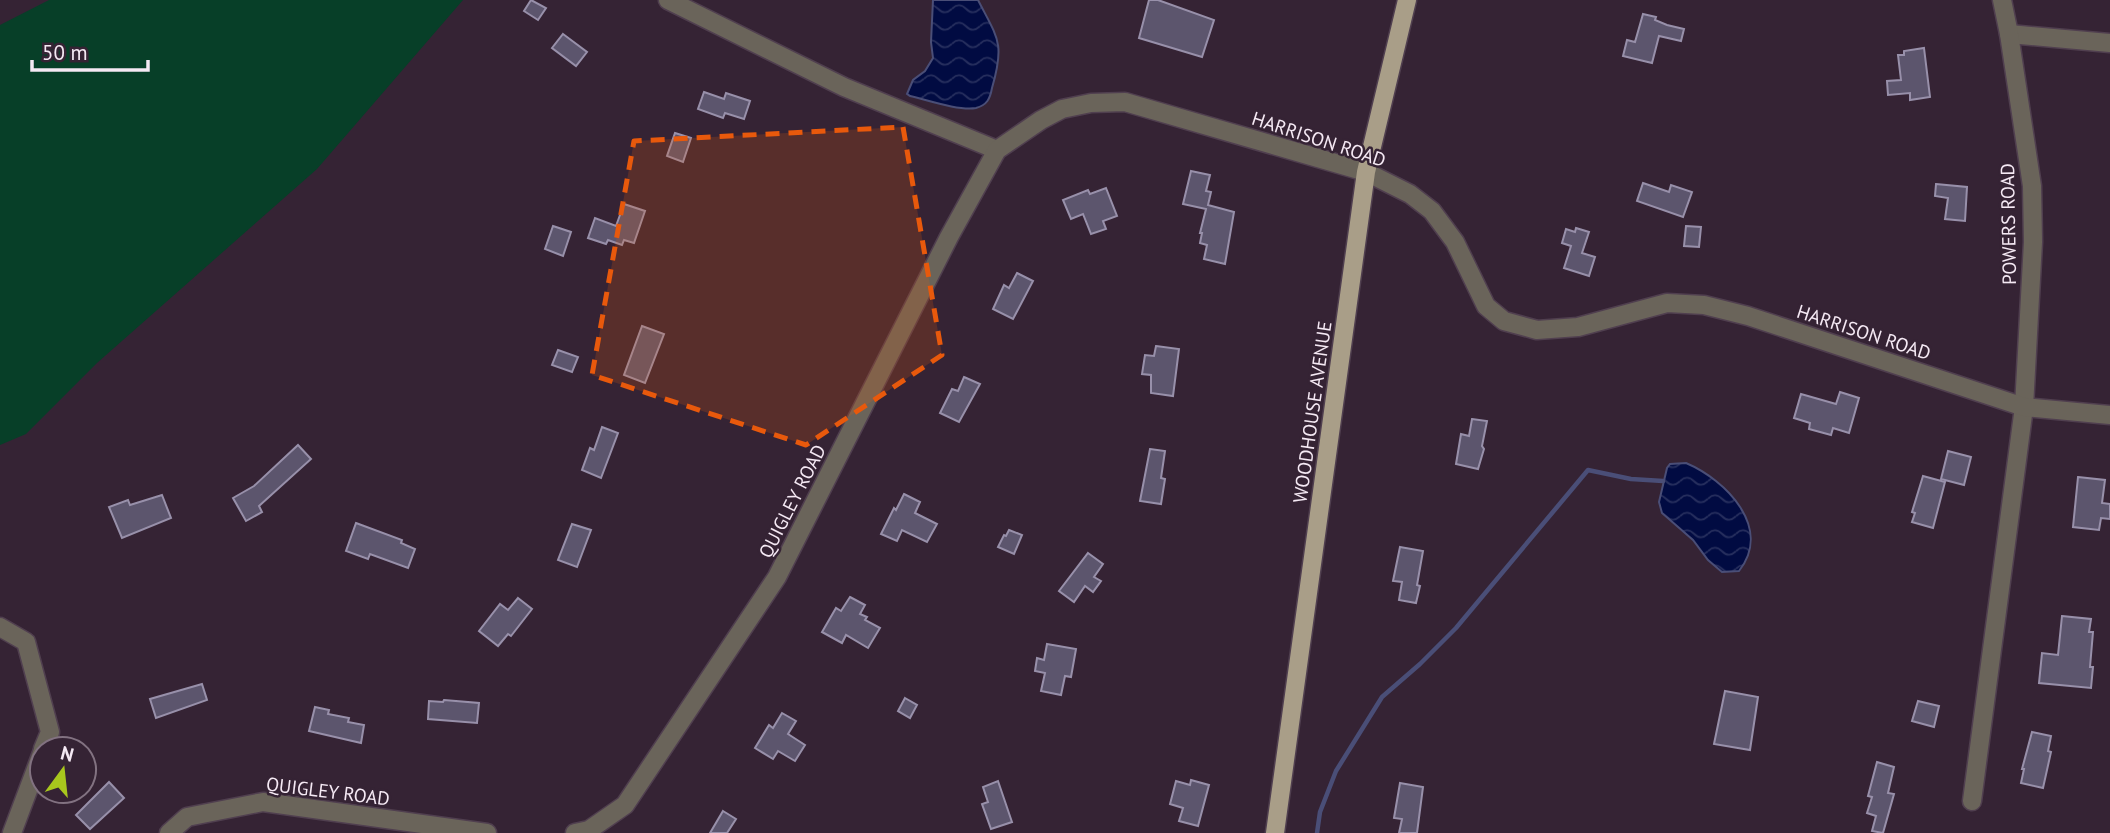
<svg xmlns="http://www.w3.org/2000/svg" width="2110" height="833" viewBox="0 0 2110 833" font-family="'PT Sans',sans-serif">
  <defs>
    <pattern id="water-waves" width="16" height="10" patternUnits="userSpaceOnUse" patternTransform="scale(1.75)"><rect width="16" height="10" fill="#010b42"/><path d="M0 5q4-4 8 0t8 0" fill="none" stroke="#272f5e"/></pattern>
  </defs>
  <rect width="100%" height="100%" fill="#352334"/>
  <polygon fill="#073f28" points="49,0 463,0 317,169 97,363 26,434 0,445 0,25"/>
  <g fill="url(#water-waves)" stroke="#4a4e77" stroke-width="2">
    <path d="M933,0H978C998,39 1005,43 992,88C990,99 987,105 976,108C959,111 927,100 910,96L907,94L913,80L925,71L933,58L931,42Z"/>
    <path d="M1686,463C1726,480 1773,528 1739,571L1722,572L1708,560L1693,540L1662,513L1659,502L1667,468L1670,464Z"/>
  </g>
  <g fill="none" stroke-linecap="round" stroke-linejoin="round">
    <polyline stroke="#4a4e77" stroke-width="4.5" points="1317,833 1320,812 1336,771 1382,697 1420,664 1456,628 1588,470 1631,479 1663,481"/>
  </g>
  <g fill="#5c556d" stroke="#9890aa" stroke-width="2">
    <polygon points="531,0 546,8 538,20 524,11"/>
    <polygon points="1149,0 1158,0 1214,20 1202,57 1139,38"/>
    <polygon points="1643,14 1656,17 1655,20 1667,25 1684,29 1681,41 1659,36 1652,63 1623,56 1627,40 1635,42"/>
    <polygon points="563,34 587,52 576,66 552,48"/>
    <polygon points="1924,48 1930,97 1910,100 1910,93 1888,95 1887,81 1901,80 1898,55 1904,55 1904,51"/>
    <polygon points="704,92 724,99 726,93 750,101 744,119 725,113 723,118 698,109"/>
    <polygon points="675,133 691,138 683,162 667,156"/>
    <polygon points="1191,171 1210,175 1206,191 1211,192 1208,205 1234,212 1225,264 1204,259 1207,245 1200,243 1202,233 1200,233 1206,209 1183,204"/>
    <polygon points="1643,183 1669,192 1671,185 1692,192 1683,217 1637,201"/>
    <polygon points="1936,184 1967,187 1965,221 1945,219 1948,198 1935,196"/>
    <polygon points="1106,188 1117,216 1103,221 1106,229 1091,234 1083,214 1071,219 1063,200 1088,190 1090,194"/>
    <polygon points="624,204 645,211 634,243 624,240 622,245 608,240 606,244 588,238 595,218 616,226"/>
    <polygon points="553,226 571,232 563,256 545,249"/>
    <polygon points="1686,226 1701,227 1699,247 1684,246"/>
    <polygon points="1576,228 1589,232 1582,253 1595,257 1589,276 1564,268 1571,246 1562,243 1566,229 1575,232"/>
    <polygon points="1017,273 1033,281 1013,319 993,309 1004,285 1009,288"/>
    <polygon points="642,326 664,334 645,383 624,375"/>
    <polygon points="1156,346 1179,349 1173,396 1151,393 1151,375 1142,374 1145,355 1154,356"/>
    <polygon points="558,350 578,357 572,372 552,365"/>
    <polygon points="964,377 980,384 959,422 940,413 952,389 958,391"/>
    <polygon points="1840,392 1859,398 1849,433 1833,428 1831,435 1809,429 1810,423 1794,418 1801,394 1836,404"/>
    <polygon points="1472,419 1487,421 1482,446 1484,449 1478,469 1456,464 1461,434 1469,436"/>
    <polygon points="602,427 618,433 601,478 582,470 590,448 594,450"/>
    <polygon points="298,445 311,459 259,506 262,512 246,521 233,498 254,486"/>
    <polygon points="1150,449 1165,451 1161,478 1165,479 1161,504 1140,501"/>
    <polygon points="1948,451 1971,457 1964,485 1941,479"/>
    <polygon points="1923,476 1945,482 1933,528 1912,522 1915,513 1912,512"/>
    <polygon points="2078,477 2105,480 2102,503 2110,504 2110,519 2101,518 2099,530 2073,527"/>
    <polygon points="904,494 920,502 915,513 937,524 927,542 902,530 897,541 881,534 894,508 896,510"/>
    <polygon points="162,495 171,518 122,538 109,507 128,500 130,505"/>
    <polygon points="356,523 402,540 401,543 415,549 408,568 370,554 368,559 346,551"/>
    <polygon points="572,524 591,530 577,567 558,560"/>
    <polygon points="1009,530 1022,535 1014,554 998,547 1004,535 1006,536"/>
    <polygon points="1400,547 1423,551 1417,585 1420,586 1416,603 1399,600 1402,582 1393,581"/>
    <polygon points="1088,553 1103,564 1094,577 1101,581 1093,592 1085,586 1074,602 1059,591"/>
    <polygon points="850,597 865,605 860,614 867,617 865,620 880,628 868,648 846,635 842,643 822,632 836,608 841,611"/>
    <polygon points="518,598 532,609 511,636 508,634 498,646 479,631 500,604 508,610"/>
    <polygon points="2062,616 2091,619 2089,632 2093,632 2090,667 2093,667 2091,688 2039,683 2042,653 2058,655"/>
    <polygon points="1047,644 1076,649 1071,677 1065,676 1061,695 1041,691 1045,673 1035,671 1037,658 1044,660"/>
    <polygon points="202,684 207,700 156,718 150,699"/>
    <polygon points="1725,691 1758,697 1750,750 1714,744"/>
    <polygon points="905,698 917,705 910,718 898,711"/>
    <polygon points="444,700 479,703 477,723 428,719 429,701 443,702"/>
    <polygon points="1918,701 1939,706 1934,727 1912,721"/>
    <polygon points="315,707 329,710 328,714 349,718 348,722 364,725 361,743 309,731"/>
    <polygon points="782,713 796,721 788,734 805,745 795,761 778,751 773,759 755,748 769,725 773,728"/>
    <polygon points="2032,732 2051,736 2048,751 2051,752 2043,788 2021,783 2024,769 2022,769"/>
    <polygon points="1877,762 1894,767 1888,793 1894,794 1883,833 1872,831 1876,816 1867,813 1872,797 1868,796"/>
    <polygon points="1191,780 1209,785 1198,826 1179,821 1183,808 1170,804 1176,781 1190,785"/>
    <polygon points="998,781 1012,822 991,829 982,804 988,802 983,787"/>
    <polygon points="109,782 124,798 90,829 76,815"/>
    <polygon points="1400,783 1423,787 1417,833 1399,833 1402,819 1394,818"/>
    <polygon points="723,811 736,819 727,833 710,833"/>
  </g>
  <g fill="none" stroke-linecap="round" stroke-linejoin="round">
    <g stroke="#503f4f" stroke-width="21">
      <g id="minor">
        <polyline points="668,0 844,87 997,150"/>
        <polyline points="2009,34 2110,43"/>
        <polyline points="0,627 26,642 50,732 43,749"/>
        <polyline points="1972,801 2024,407 2033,242 2032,186 2009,34 2002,0"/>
        <polyline points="12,833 42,753"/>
        <polyline points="169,833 187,817 263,802 487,833"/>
        <polyline points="575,833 589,830 625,805 777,577 949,237 997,150 1041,120 1062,109 1091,103 1125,102 1366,172 1410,194 1432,211 1455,242 1486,306 1504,321 1537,330 1578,327 1667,303 1704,305 1748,316 2024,407 2110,415"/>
      </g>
    </g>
    <g stroke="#503f4f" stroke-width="21">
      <polyline id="major" points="1275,833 1366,172 1407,0"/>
    </g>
    <use href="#minor" stroke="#6a645a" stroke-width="18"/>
    <use href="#major" stroke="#a99e88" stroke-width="18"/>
  </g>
  <path fill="#e8590c" fill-opacity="0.2" stroke="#e8590c" stroke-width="5" stroke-dasharray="14 9" stroke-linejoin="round" d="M903,127L942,355L806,445L592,375L634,141Z"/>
  <g text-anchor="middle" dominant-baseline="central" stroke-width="5" stroke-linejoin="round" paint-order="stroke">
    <g font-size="19" fill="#f5e9f4" stroke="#352334">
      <text transform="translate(1319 139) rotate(18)">HARRISON ROAD</text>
      <text transform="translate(2008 224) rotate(-91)">POWERS ROAD</text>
      <text transform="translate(1864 332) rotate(18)">HARRISON ROAD</text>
      <text transform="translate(1312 412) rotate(-82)">WOODHOUSE AVENUE</text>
      <text transform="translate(792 501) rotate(-63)">QUIGLEY ROAD</text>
      <text transform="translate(328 791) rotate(7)">QUIGLEY ROAD</text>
    </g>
  </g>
  <g transform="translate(63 770) rotate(15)"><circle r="33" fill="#352334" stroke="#827281" stroke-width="2"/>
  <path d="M0-5L12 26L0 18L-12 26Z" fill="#a8c71d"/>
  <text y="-10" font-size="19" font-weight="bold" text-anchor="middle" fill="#f5e9f4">N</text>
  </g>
  <path d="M32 60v10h116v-10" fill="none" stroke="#f5e9f4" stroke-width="3.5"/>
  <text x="42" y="60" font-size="21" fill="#f5e9f4" stroke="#352334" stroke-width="5" paint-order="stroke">50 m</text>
</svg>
